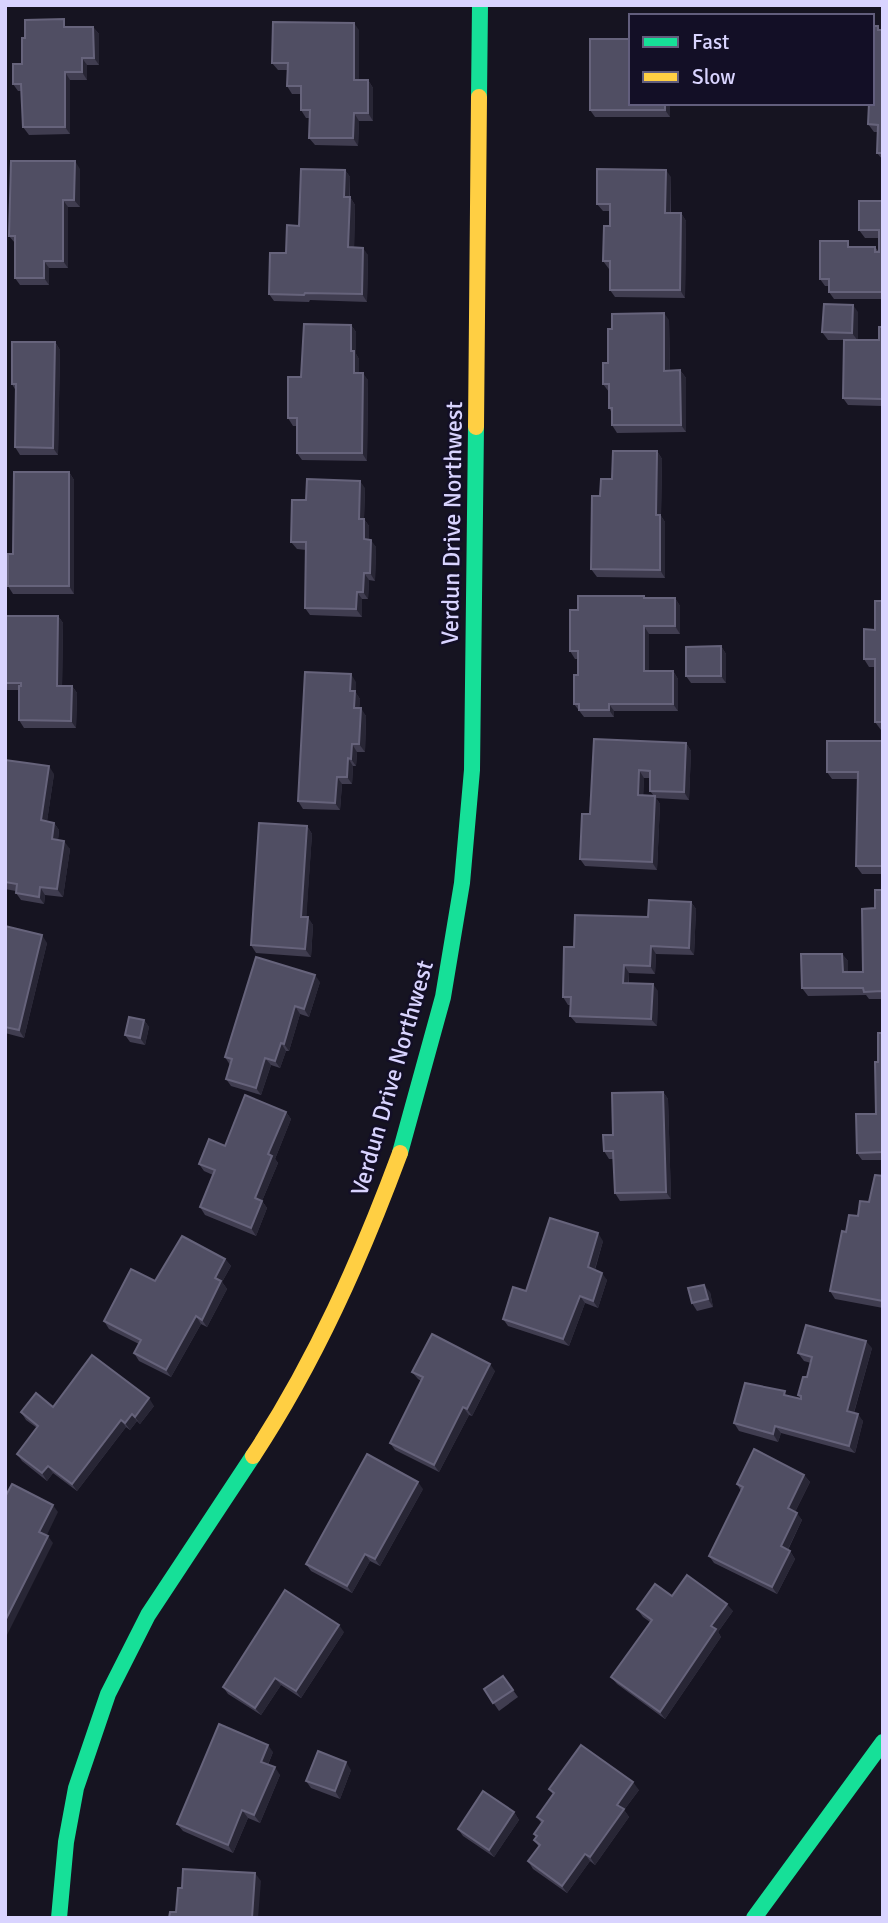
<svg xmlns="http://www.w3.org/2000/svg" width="888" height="1923" viewBox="0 0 888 1923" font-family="Signika,sans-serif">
  <rect width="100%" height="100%" fill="#161421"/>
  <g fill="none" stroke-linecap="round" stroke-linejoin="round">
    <g stroke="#16e098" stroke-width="16">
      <polyline points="479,97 480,5"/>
      <polyline points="400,1153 443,997 462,883 472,770 476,427"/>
      <polyline points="59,1918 66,1842 76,1788 108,1694 148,1615 253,1456"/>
      <polyline points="754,1918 883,1742"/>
    </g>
    <g stroke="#ffcf43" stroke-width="16">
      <polyline points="476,427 479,97"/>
      <path d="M253,1456C315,1362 361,1258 400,1153"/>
    </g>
  </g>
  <g fill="#403d50" fill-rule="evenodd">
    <polygon points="69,27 93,27 99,34 99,65 87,65 87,80 70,80 70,134 29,135 23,127 21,91 18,91 13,84 22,64 25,38"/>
    <polygon points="359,30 359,80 368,80 373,88 373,121 359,121 358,146 315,145 309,138 310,118 306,118 301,110 301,94 292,94 287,86 287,70 278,70 272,63"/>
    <polygon points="881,30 883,30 883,160 877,153 878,132 874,132 868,124 869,104 861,103 872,103"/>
    <polygon points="670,103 670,117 595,117 590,110"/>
    <polygon points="80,169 80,207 68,207 68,268 49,268 49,285 20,285 15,278 15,243 9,236"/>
    <polygon points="345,170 350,177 350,197 355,205 354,248 368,255 367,302 310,300 309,302 274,301 269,294 299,226"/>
    <polygon points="671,177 671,213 681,213 686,221 685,298 615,297 610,290 610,269 609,269 603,261 610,226 610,211 603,211 597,204"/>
    <polygon points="883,201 883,299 834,299 829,292 829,286 825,286 820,279 852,247 875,247 879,252 879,238 865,238 859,230"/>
    <polygon points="858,312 858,340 879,340 883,327 883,434 882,406 848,405 843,398 844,340 828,340 822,332"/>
    <polygon points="669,320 670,371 680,370 686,378 686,432 617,433 612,425 612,413 609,408 609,392 603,384 608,363"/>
    <polygon points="351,325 356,332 356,354 359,359 359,373 368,380 367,461 302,460 297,453 297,426 293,426 288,418 301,377"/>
    <polygon points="55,342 60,350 58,455 20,455 15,447 16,391 12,384"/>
    <polygon points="657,451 662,459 661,516 665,522 665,578 597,577 591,569 600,496 612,479"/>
    <polygon points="69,472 74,480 74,594 13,594 8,586"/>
    <polygon points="365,488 364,519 369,526 369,540 376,547 375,581 369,580 368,599 362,599 362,617 310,615 305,608 306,550 297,549 291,542 306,500"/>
    <polygon points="646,598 675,598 680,606 680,634 649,634 649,671 673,671 678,679 678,711 614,711 614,717 584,717 574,704 578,675 578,659 575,659 570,651 578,610"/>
    <polygon points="883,601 883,730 881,730 875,722 875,667 869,667 864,659 875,630"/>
    <polygon points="5,616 58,616 63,623 62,686 72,686 77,693 76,728 24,728 19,720 19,690 6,690 5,689"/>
    <polygon points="721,646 726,654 726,683 691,683 686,676"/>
    <polygon points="356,682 356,693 360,699 359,708 366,716 365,752 357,752 356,766 353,766 352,784 342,784 340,810 303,809 298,801"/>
    <path d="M594,739L686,743L691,751L689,800L656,798L660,804L657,870L585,866L580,859L590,814ZM644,778H650V791L654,796H643Z"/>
    <polygon points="883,741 883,874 862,874 856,866 858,779 832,779 827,772"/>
    <polygon points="5,760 54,774 47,821 54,823 59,830 58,840 70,849 63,897 45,895 44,904 21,900 16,893 16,891 5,889"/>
    <polygon points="307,826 312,834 306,917 313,925 311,957 256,953 251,945"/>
    <polygon points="883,890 883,999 869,999 866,995 808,996 802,988 842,954 848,961 848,972 863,972 875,908"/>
    <polygon points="691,902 696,909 694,955 656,954 655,974 629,973 629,983 658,991 657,1026 576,1023 570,1016 571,1005 568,1005 563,997 574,947"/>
    <polygon points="5,926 47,943 24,1038 5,1033"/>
    <polygon points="320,982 309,1017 300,1014 289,1051 286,1051 280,1068 271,1065 261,1095 231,1086 226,1079 230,1065 225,1057"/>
    <polygon points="144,1020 149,1027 145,1045 130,1042 125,1035"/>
    <polygon points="883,1033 883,1160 862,1160 857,1153 876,1114 878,1062"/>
    <polygon points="663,1092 668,1099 671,1199 620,1201 615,1193 614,1159 609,1159 604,1151 613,1135"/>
    <polygon points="286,1112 291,1119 275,1159 278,1163 262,1201 267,1208 256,1236 205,1215 200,1207 213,1175 204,1171 199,1164 225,1146"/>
    <polygon points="883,1176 883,1308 835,1299 830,1291 846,1232 869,1202"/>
    <polygon points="603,1241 595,1270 607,1280 598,1308 585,1303 569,1346 508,1326 503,1319 526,1291"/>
    <polygon points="225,1259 231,1266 222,1282 227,1289 207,1327 201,1324 171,1377 139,1361 134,1353 139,1344 109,1329 104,1321 155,1281"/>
    <polygon points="710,1292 713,1307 697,1311 692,1303"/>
    <polygon points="872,1348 854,1413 863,1421 855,1453 781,1433 778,1442 739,1431 734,1423 801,1399 798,1395 807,1377 811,1363 804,1361 798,1353"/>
    <polygon points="495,1371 472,1416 469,1415 439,1472 395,1450 390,1443 421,1381 418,1379 412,1372"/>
    <polygon points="154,1406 140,1424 137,1421 130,1430 126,1427 77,1491 53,1473 47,1481 22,1461 17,1454 37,1428 26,1420 21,1412 53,1407"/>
    <polygon points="804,1475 810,1482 795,1512 802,1520 788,1550 790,1551 795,1559 777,1594 714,1563 709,1556 741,1491 737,1484"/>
    <polygon points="423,1489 380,1566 370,1561 352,1593 311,1571 306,1564"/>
    <polygon points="672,1596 733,1611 718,1632 721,1637 665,1719 617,1684 611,1677 650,1622 643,1617 637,1609"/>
    <polygon points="344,1632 301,1698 281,1685 261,1715 228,1694 223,1687"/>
    <polygon points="503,1676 518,1697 499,1711 484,1689"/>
    <polygon points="273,1752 268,1765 280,1775 260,1823 248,1818 233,1853 183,1831 177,1824"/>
    <polygon points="351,1770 340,1799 311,1788 306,1781"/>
    <polygon points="549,1789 639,1790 624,1810 629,1817 595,1865 590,1861 567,1893 533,1869 528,1861 539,1847 534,1840 536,1837 534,1834 542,1824 537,1817 553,1794"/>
    <polygon points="514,1812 519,1820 494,1857 463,1836 458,1829"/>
  </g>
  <g fill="#282635">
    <polygon points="354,23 359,30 359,87 354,80"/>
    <polygon points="93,27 99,34 99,65 94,58"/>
    <polygon points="82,58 87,65 87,80 82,72"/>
    <polygon points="65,72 70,80 70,134 65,127"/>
    <polygon points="368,80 373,88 373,121 368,113"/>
    <polygon points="665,103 670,103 670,117 665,110"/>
    <polygon points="354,113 359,121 358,146 353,138"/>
    <polygon points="75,161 80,169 80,207 74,200"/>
    <polygon points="345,170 350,177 349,204 344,197"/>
    <polygon points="666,170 671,177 670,221 665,213"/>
    <polygon points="350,197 355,205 354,255 348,247"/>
    <polygon points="63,200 68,207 68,268 63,261"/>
    <polygon points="681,213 686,221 685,298 680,290"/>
    <polygon points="363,248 368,255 367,302 362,294"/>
    <polygon points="44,261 49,268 49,285 44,278"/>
    <polygon points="853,305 858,312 858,341 852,333"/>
    <polygon points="664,313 669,320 670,378 664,371"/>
    <polygon points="351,325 356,332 356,354 359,359 359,380 354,373 351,351"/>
    <polygon points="55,342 60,350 58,455 53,448"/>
    <polygon points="680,370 686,378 686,432 681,425"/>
    <polygon points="363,373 368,380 367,461 362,453"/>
    <polygon points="657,451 662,459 661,516 665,522 665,578 660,570 656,515"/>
    <polygon points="69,472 74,480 74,594 69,586"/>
    <polygon points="360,481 365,488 364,519 369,526 369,547 364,539 359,519"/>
    <polygon points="371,540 376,547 375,581 370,573"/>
    <polygon points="364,573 369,580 368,599 363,592"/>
    <polygon points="357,592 362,599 362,617 356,609"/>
    <polygon points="675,598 680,606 680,634 675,626"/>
    <polygon points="58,616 63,623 62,693 57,686"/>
    <polygon points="644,626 649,634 649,679 644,671"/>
    <polygon points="721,646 726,654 726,683 721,676"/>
    <polygon points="673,671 678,679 678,711 673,704"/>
    <polygon points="351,674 356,682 356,693 360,699 359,715 354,708 350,691"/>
    <polygon points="72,686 77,693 76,728 71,721"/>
    <polygon points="609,704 614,711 614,717 609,710"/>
    <polygon points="361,708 366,716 365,752 359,744"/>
    <polygon points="686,743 691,751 689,800 684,792"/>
    <polygon points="352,744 357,752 356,766 351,759"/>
    <polygon points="348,758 353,766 352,784 347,777"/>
    <polygon points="49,766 54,774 46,828 41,820"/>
    <polygon points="639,770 644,778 643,803 638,795"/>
    <polygon points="337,777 342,784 340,810 335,803"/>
    <polygon points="655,796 660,804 657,870 652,862"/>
    <polygon points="54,823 59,830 57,847 52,839"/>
    <polygon points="307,826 312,834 306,924 301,917"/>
    <polygon points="64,841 70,849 63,897 57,889"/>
    <polygon points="40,887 45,895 44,904 39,897"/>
    <polygon points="691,902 696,909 694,955 689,948"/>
    <polygon points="308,917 313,925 311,957 305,949"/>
    <polygon points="42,935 47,943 24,1038 19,1030"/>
    <polygon points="651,946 656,954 655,974 650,966"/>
    <polygon points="842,954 848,961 848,980 843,972"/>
    <polygon points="624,965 629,973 628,990 623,983"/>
    <polygon points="315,975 320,982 309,1017 304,1009"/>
    <polygon points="653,984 658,991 657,1026 651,1019"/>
    <polygon points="295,1006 300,1014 289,1051 284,1044"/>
    <polygon points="144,1020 149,1027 145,1045 140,1038"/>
    <polygon points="281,1043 286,1051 280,1068 275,1061"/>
    <polygon points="265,1058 271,1065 261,1095 256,1088"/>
    <polygon points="663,1092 668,1099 671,1199 666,1192"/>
    <polygon points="286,1112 291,1119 275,1159 278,1163 262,1201 267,1208 256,1236 251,1228 255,1198 268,1154"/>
    <polygon points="598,1233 603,1241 593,1275 588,1267"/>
    <polygon points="225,1259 231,1266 222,1282 227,1289 207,1327 202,1320 215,1278"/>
    <polygon points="602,1273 607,1280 598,1308 593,1301"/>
    <polygon points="704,1285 710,1292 713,1307 708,1299"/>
    <polygon points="580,1296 585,1303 569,1346 563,1339"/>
    <polygon points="196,1316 201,1324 171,1377 166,1370"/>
    <polygon points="866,1341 872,1348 852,1419 847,1411"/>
    <polygon points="490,1364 495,1371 472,1416 467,1409"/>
    <polygon points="149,1398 154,1406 140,1424 135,1417"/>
    <polygon points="463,1407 469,1415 439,1472 434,1465"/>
    <polygon points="132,1414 137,1421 130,1430 125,1423"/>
    <polygon points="858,1414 863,1421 855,1453 849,1446"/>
    <polygon points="121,1420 126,1427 77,1491 72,1484"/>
    <polygon points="775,1426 781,1433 778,1442 773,1434"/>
    <polygon points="48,1466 53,1473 47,1481 42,1473"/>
    <polygon points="804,1475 810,1482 793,1516 788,1508"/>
    <polygon points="418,1482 423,1489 380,1566 375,1559"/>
    <polygon points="53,1505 58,1512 45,1539 39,1532"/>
    <polygon points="797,1513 802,1520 786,1553 781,1546"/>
    <polygon points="48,1536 53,1543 6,1637 5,1621"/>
    <polygon points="790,1551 795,1559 777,1594 772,1587"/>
    <polygon points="365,1554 370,1561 352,1593 347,1586"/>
    <polygon points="727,1604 733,1611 718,1632 721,1637 665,1719 660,1712 711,1626"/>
    <polygon points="339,1625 344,1632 301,1698 296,1691"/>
    <polygon points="275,1678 281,1685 261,1715 255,1708"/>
    <polygon points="268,1745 273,1752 266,1769 261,1762"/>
    <polygon points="346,1762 351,1770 340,1799 335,1791"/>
    <polygon points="275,1767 280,1775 260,1823 254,1815"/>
    <polygon points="633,1782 639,1790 624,1810 629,1817 595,1865 590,1857 617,1805"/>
    <polygon points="242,1810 248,1818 233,1853 228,1845"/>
    <polygon points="514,1812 519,1820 494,1857 489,1850"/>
    <polygon points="585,1854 590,1861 567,1893 562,1886"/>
    <polygon points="255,1873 261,1881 258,1918 252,1918"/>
  </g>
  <g fill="#504e63" stroke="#66637b" stroke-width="2">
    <polygon points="64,19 64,27 93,27 94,58 82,58 82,72 65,72 65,127 23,127 21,84 13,84 13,64 22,64 22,38 25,38 25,20"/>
    <polygon points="273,22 354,23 354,80 368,80 368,113 354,113 353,138 309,138 310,110 301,110 301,86 287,86 288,63 272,63"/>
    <polygon points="872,26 878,26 878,30 883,30 883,153 877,153 878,125 868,124 869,103 872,103"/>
    <polygon points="590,39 631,39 631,103 665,103 665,110 590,110"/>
    <polygon points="11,161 75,161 74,200 63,200 63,261 44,261 44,278 15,278 15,236 9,236"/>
    <polygon points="301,169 345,170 344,197 350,197 348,247 363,248 362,294 305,293 304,295 269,294 270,253 286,253 287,225 299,226"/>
    <polygon points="597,169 666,170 665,213 681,213 680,290 610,290 610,261 603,261 604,226 610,226 610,204 597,204"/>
    <polygon points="859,201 883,201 883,292 829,292 829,279 820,279 820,241 848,241 848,247 875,247 875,252 879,252 879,230 859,230"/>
    <polygon points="824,304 853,305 852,333 822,332"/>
    <polygon points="664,313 664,371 680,370 681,425 612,425 612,408 609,408 609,384 603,384 603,363 608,363 608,329 612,329 612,314"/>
    <polygon points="304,324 351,325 351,351 354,351 354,373 363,373 362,453 297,453 297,418 288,418 288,377 301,377"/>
    <polygon points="879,327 883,327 883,432 882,399 843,398 844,340 879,340"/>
    <polygon points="12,342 55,342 53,448 15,447 16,384 12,384"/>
    <polygon points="613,451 657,451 656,515 660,515 660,570 591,569 592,496 600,496 601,479 612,479"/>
    <rect x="882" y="469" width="1" height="107"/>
    <polygon points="14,472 69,472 69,586 8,586 8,554 13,554"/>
    <polygon points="307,479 360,481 359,519 364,519 364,539 371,540 370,573 364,573 363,592 357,592 356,609 305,608 306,542 291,542 292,500 306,500"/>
    <polygon points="578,596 644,596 644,598 675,598 675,626 644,626 644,671 673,671 673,704 609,704 609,710 579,710 579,704 574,704 574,675 578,675 578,651 570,651 570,610 578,610"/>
    <polygon points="875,601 883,601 883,722 875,722 875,659 864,659 864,629 875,630"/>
    <polygon points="5,616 58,616 57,686 72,686 71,721 19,720 19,686 21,686 21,683 5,683"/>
    <polygon points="721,646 721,676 686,676 686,647"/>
    <polygon points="305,672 351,674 350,691 355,691 354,708 361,708 359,744 352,744 351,759 348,758 347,777 337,777 335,803 298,801"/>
    <polygon points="594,739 686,743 684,792 650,791 650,771 639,770 638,795 655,796 652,862 580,859 582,814 590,814"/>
    <polygon points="827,741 883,741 883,866 856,866 858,772 827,772"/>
    <polygon points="5,760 49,766 41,820 54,823 52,839 64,841 57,889 40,887 39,897 16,893 17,884 5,882"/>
    <polygon points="259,823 307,826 301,917 308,917 305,949 251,945"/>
    <polygon points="875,890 883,890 883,995 882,991 864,992 863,988 802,988 801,954 842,954 843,972 863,972 862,909 875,908"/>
    <polygon points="649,900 691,902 689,948 651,946 650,966 624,965 623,983 653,984 651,1019 570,1016 571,997 563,997 564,947 574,947 575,915 648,917"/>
    <polygon points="5,926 42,935 19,1030 5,1027"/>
    <polygon points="256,957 315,975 304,1009 295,1006 284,1044 281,1043 275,1061 265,1058 256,1088 226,1079 232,1059 225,1057"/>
    <polygon points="129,1017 144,1020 140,1038 125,1035"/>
    <polygon points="878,1033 883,1033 883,1152 857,1153 856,1114 876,1114 875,1062 878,1062"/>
    <polygon points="663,1092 666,1192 615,1193 613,1151 604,1151 603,1135 613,1135 612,1093"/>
    <polygon points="245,1095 286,1112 268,1154 272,1156 255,1198 262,1201 251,1228 200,1207 215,1170 199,1164 209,1139 225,1146"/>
    <polygon points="875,1175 883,1176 883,1301 830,1291 842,1231 846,1232 849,1215 858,1216 860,1201 869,1202"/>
    <polygon points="550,1218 598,1233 588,1267 602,1273 593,1301 580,1296 563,1339 503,1319 513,1287 526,1291"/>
    <polygon points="182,1236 225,1259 215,1278 221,1281 202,1320 196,1316 166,1370 134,1353 141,1340 104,1321 131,1269 155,1281"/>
    <polygon points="704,1285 708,1299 692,1303 688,1288"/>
    <polygon points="806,1325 866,1341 847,1411 858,1414 849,1446 775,1426 773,1434 734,1423 745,1383 785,1391 784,1395 801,1399 801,1396 798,1395 803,1377 807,1377 812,1357 798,1353"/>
    <polygon points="432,1334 490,1364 467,1409 463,1407 434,1465 390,1443 423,1377 412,1372"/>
    <polygon points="92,1355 149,1398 135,1417 132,1414 125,1423 121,1420 72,1484 48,1466 42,1473 17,1454 38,1426 21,1412 36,1393 53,1407"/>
    <polygon points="754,1449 804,1475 788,1508 797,1513 781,1546 790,1551 772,1587 709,1556 743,1487 737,1484"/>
    <polygon points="367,1454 418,1482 375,1559 365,1554 347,1586 306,1564"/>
    <polygon points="12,1484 53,1505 39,1532 48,1536 5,1621 5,1497"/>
    <polygon points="687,1575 727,1604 711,1626 716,1629 660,1712 611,1677 652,1620 637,1609 655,1584 672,1596"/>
    <polygon points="285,1590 339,1625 296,1691 275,1678 255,1708 223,1687"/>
    <polygon points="503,1676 513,1690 493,1703 484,1689"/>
    <polygon points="219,1724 268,1745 261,1762 275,1767 254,1815 242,1810 228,1845 177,1824"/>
    <polygon points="581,1745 633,1782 617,1805 624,1809 590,1857 585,1854 562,1886 528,1861 540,1845 534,1840 537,1836 534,1834 543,1821 537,1817 554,1793 549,1789"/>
    <polygon points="318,1751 346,1762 335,1791 306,1781"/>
    <polygon points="483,1791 514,1812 489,1850 458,1829"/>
    <polygon points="183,1869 255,1873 252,1918 169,1918 170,1912 176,1912 178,1888 182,1888"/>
  </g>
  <g text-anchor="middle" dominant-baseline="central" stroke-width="5" stroke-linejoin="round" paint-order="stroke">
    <g font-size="24" fill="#d9d4ff" stroke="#130f26">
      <text transform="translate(452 523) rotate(-89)">Verdun Drive Northwest</text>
      <text transform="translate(392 1078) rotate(-74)">Verdun Drive Northwest</text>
    </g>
  </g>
  <rect width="888" height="1923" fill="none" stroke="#d9d4ff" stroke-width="14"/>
  <rect x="629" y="14" width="245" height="91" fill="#130f26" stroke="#625e7d" stroke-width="2"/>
  <rect x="643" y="37" width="35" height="10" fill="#16e098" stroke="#625e7d" stroke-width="2"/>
  <text x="692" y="49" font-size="21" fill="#d9d4ff">Fast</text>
  <rect x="643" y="72" width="35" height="10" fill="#ffcf43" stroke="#625e7d" stroke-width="2"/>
  <text x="692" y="84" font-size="21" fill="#d9d4ff">Slow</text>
</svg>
